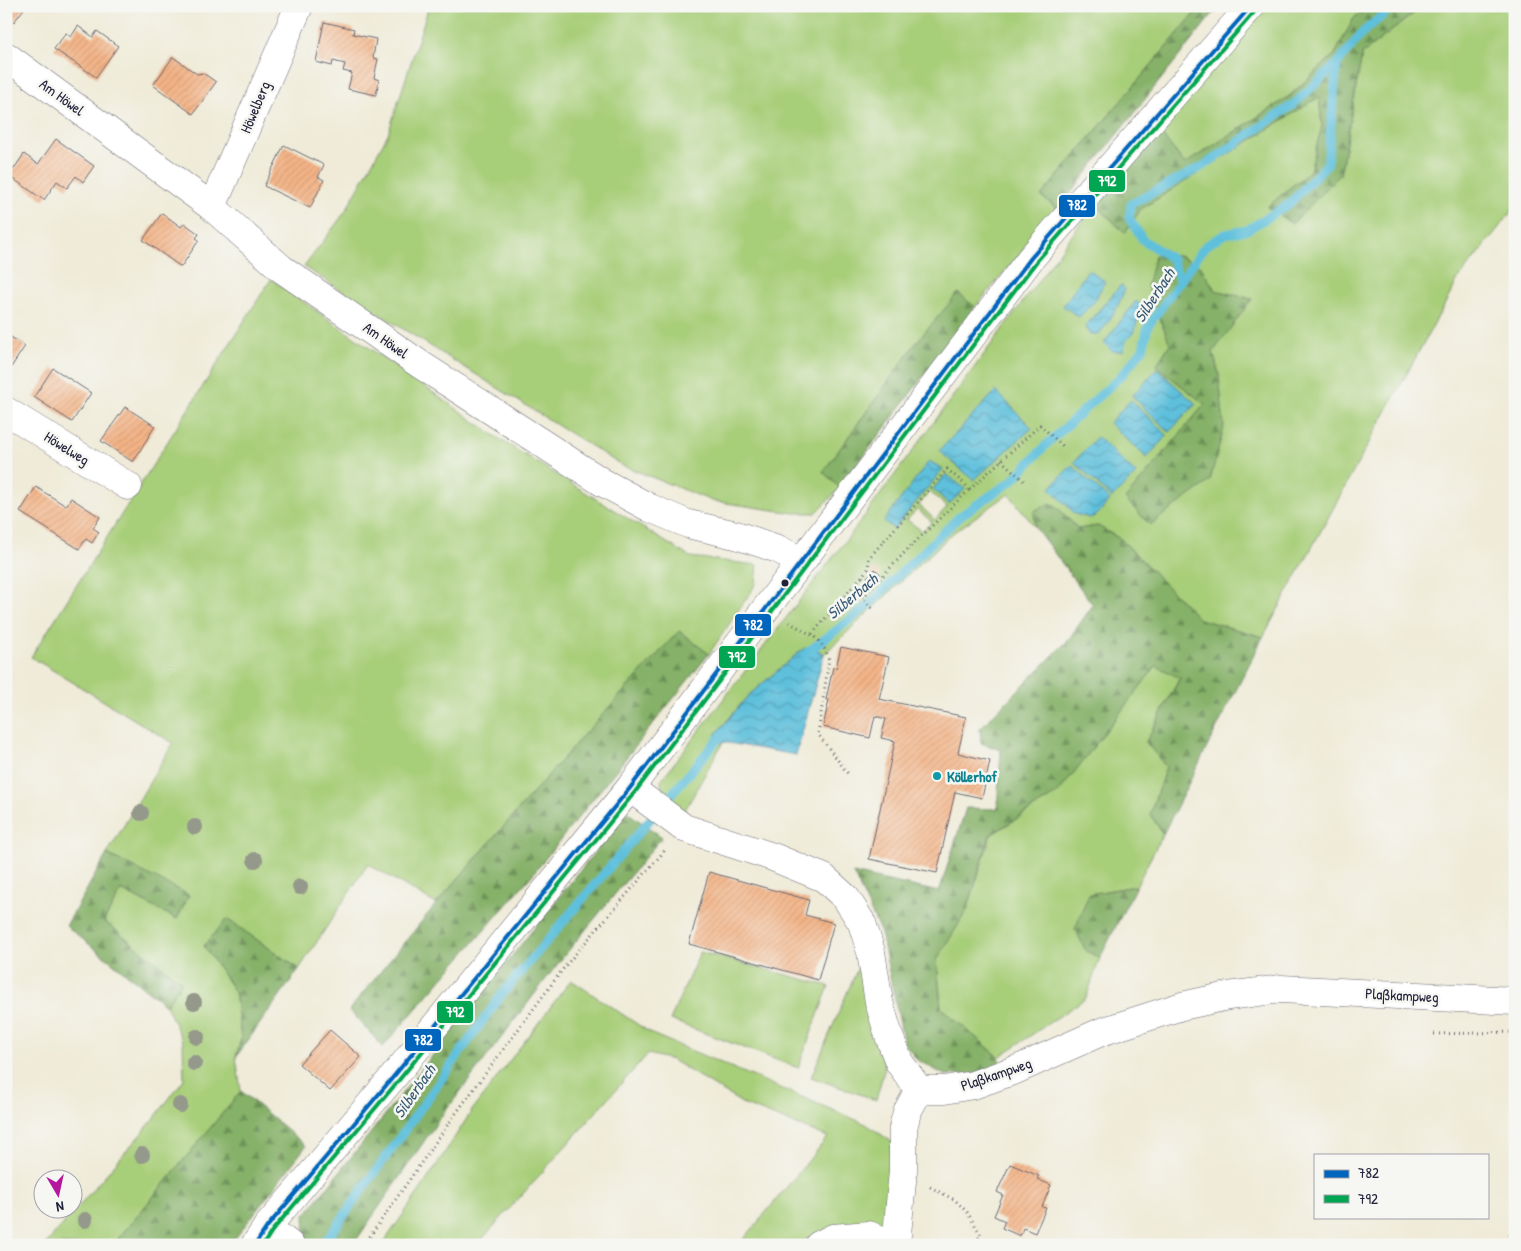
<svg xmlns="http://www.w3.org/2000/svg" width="1521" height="1251" viewBox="0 0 1521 1251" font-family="'Patrick Hand',sans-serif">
  <defs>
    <pattern id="forest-firs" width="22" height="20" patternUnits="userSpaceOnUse" patternTransform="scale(1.25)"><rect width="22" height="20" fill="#85b168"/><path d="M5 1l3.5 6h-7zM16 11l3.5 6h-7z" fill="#6c9057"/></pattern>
    <pattern id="water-waves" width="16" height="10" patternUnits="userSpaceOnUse" patternTransform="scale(1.25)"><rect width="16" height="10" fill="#5ec0dc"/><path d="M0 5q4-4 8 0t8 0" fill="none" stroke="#4d9cb4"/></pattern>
    <pattern id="building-hatch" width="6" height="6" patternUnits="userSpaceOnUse" patternTransform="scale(1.25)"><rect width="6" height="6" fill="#f4b486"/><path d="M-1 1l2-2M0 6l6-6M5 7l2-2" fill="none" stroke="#d19a75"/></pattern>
  </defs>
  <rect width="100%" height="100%" fill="#f6f6f2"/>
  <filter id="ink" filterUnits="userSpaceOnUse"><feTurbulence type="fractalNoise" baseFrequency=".02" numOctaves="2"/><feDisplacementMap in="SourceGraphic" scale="10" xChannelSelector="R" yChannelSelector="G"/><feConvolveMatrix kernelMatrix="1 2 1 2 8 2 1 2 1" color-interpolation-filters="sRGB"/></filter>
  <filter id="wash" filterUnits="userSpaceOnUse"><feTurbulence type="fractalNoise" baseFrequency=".0096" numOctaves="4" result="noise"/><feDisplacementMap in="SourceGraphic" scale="20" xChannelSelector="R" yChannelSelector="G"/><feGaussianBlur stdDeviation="1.12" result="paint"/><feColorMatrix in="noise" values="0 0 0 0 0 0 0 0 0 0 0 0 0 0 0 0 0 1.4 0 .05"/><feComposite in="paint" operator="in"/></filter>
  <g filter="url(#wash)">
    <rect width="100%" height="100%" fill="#efebd8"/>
    <g fill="#a7ce78" stroke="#64785a" fill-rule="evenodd">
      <polygon points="429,6 1201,6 1041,196 1058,209 975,307 958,294 919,339 823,472 840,488 816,513 794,513 712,501 621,465 304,267 345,212 388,134"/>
      <polygon points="1265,6 1368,6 1354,18 1335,54 1288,97 1185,164 1158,130"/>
      <path d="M1423,6H1515V207L1459,278L1263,637L1199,619L1122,540L1097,526L1078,529L1058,508L1034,511L1035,527L1009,494L954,532L824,654L812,647L803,649L748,696L715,735L723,742L684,812L662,793L661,780L857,526L1095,204L1125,233L1141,209L1319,97L1322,126L1310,171L1267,207L1340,175L1362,54ZM1155,256H1180L1200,266L1215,290L1213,352L1219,375L1150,525L1126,499L1205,404L1156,366L1170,344ZM1121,285L1114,313L1103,329L1085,326ZM930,492L947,507L935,520L919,505ZM917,509L932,522L922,531L907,520Z"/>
      <polygon points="271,279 504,442 690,557 758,565 756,584 709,654 679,631 580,739 436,904 368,864 299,969 227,919 204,946 235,992 241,1038 236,1057 241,1091 113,1245 45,1245 153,1120 184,1079 183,1042 166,1005 181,982 104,921 121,890 177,919 189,896 107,854 173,743 31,657"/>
      <polygon points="1156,665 1180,677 1146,742 1166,767 1150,814 1163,834 1136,886 1089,894 1086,951 1100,958 1086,998 999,1057 941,1008 937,960 967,910 991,835 1059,792"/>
      <polygon points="700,952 829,986 798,1068 670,1020"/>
      <polygon points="862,958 885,1067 876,1100 811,1077"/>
      <polygon points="571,980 652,1034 866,1124 892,1142 887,1228 811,1236 800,1245 739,1245 828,1137 745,1105 672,1060 648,1054 477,1245 382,1245 423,1186 473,1109"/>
    </g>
    <g fill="url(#forest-firs)" stroke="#546a52">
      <polygon points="1201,6 1219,6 1058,209 1041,196"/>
      <polygon points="1368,6 1423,6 1362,54 1340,175 1292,224 1267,207 1310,171 1322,126 1319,97 1141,209 1125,233 1095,204 1158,130 1185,164 1289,97 1335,54 1354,18"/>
      <polygon points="1155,255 1180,256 1200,266 1215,290 1252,299 1213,352 1219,375 1224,427 1210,481 1150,525 1125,499 1205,404 1156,366 1170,344 1147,286"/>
      <polygon points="958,293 975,307 840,488 823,472 919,339"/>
      <polygon points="1049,503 1058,508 1078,529 1098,526 1122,540 1199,619 1263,637 1163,834 1150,814 1166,767 1146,742 1180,678 1156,666 1059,792 990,835 967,910 937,960 941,1008 999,1057 1000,1065 975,1074 945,1075 917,1060 904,1043 881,933 853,873 939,892 966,808 997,809 1001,750 981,743 980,728 1068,640 1093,605 1035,527 1034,511"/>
      <polygon points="679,631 709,654 533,874 383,1047 349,1010 436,904 580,739"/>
      <path d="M627,812L662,837L559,962L438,1121L353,1245H311C303,1237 304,1225 305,1215Z"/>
      <polygon points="107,854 189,895 177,919 121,890 104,921 182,982 166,1005 66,926"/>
      <polygon points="1136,886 1100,958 1086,951 1075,929 1089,894"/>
      <polygon points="227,919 299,969 236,1057 241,1038 235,992 204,946"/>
      <polygon points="241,1091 306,1146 230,1245 113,1245"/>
    </g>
    <g fill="url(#water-waves)" stroke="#40718c">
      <polygon points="1088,270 1105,281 1094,302 1079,317 1063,306"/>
      <path d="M1121,285L1125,289C1119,305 1110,321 1098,335L1089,333L1085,327Z"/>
      <polygon points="1136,301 1143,307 1133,333 1126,341 1123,351 1112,351 1104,343"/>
      <polygon points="1157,369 1196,404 1169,432 1132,396"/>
      <polygon points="996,391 1032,428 974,480 939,451"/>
      <polygon points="1131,400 1167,435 1147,458 1109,423"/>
      <polygon points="1097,437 1136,474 1112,498 1074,462"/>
      <polygon points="929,461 943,469 894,529 884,521"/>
      <polygon points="1072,465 1110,500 1097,515 1090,518 1075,514 1050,488"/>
      <polygon points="946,474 965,489 949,504 933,489"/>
      <polygon points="812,647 824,654 796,755 723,742 715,735 748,696 803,649"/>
    </g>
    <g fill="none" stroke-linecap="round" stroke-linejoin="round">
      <g stroke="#5ec0dc" stroke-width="9">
        <polyline points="1180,282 1172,259 1143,240 1129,218 1131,204 1203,166 1294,104 1337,64"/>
        <polyline points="805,654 864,609 960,516 1012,481 1049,442 1121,376 1143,349 1148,326 1205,246 1225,234 1247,230 1289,204 1327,164 1337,64 1364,31 1394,6"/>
        <polyline points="323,1245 502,994 725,731"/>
      </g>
    </g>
    <g id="blocks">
      <g fill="url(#building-hatch)">
        <polygon points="6,6 26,6 14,22 6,16"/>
        <polygon points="324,22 354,29 353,34 376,39 373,58 378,59 374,78 379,80 376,95 348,89 352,73 343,71 345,64 333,61 332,66 316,62"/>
        <polygon points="78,26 93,37 97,31 118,46 96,77 54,49 66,33 71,37"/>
        <polygon points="173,57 197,74 203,73 216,82 193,114 153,85"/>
        <polygon points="56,139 94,166 83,182 76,176 67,188 57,181 44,200 9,176 24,154 38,164"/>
        <polygon points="284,145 324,165 318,177 324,180 310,208 264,186"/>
        <polygon points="162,213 181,227 184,223 199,234 196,238 199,240 181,267 143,240"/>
        <polygon points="6,334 25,346 6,375"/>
        <polygon points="53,368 91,393 72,422 34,397"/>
        <polygon points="125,407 155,426 133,462 101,441"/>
        <polygon points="36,487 66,506 71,498 100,517 93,528 99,532 92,543 86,539 79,549 20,512"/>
        <polygon points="875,569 880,574 873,582 867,577"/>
        <polygon points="841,647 889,657 879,699 966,717 958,753 990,761 982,798 955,792 937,873 869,859 895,741 881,738 886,719 875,716 870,738 823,727 829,700 826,700 833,667 836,668"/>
        <polygon points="709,872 809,900 805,915 834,923 818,980 689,944"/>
        <polygon points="330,1030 361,1057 330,1091 299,1064"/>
        <polygon points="1010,1164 1039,1176 1037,1179 1051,1185 1042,1207 1046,1208 1035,1233 1023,1228 1020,1236 1002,1228 1005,1221 994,1216 1003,1195 997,1192"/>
      </g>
    </g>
  </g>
  <g filter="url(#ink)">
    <use href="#blocks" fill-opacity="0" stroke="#6a6872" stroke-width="1"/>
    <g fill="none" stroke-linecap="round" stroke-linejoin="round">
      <g stroke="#6a6872" stroke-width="29">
        <g id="minor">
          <polyline points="6,56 212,207 282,269 421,365 602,482 650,508 688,524 736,535 778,549 801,561"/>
          <polyline points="212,207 299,6"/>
          <polyline points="6,411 128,486"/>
          <polyline points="630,788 684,828 773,857 824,878 846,898 862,923 871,952 879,1002 889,1036 899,1062 919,1090 944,1090 973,1085 1018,1069 1101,1032 1182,1006 1228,996 1281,989 1515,1001"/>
          <polyline points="267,1227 290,1245"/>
          <polyline points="819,1245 833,1238 869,1235 888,1245"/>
          <polyline points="896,1245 903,1171 903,1128 907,1112 919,1090"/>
        </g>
      </g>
      <g stroke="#6a6872" stroke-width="29">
        <polyline id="major" points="255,1245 267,1227 394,1076 630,788 1031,258 1251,6"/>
      </g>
      <g stroke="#6a6872" stroke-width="3" stroke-dasharray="1 4" stroke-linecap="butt">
        <polyline points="1001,460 1026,483"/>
        <polyline points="862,577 873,586"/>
        <polyline points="872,608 862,598 907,550 970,489"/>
        <path d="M789,622C809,635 820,634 829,659L818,734L849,775"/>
        <polyline points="812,634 868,569 869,558 947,469 970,489 1040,425 1064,447"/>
        <polyline points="1434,1034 1515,1032"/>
        <polyline points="930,1187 955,1200 967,1212 981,1235 973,1245"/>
        <polyline points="364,1245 451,1120 566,965 666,849"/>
        <polyline points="1505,1245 1515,1223"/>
      </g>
      <use href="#minor" stroke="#fff" stroke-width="28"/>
      <use href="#major" stroke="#fff" stroke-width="28"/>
      <g stroke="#f6f6f2" stroke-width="8">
        <polyline id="bus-1" points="255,1245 267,1227 394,1076 630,788 1031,258 1251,6"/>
      </g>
      <g stroke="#f6f6f2" stroke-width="8">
        <polyline id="bus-2" points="263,1245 272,1231 399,1080 635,792 1036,262 1256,10"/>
      </g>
      <use href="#bus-1" stroke="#0065bd" stroke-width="4"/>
      <use href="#bus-2" stroke="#00a651" stroke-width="4"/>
    </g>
    <g fill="#94998c">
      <circle cx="141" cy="813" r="8"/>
      <circle cx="195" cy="827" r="8"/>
      <circle cx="255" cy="860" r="8"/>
      <circle cx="300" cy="887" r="8"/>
      <circle cx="194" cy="1002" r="8"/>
      <circle cx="197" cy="1037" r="8"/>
      <circle cx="194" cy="1063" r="8"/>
      <circle cx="180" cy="1105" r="8"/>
      <circle cx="142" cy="1155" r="8"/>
      <circle cx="85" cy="1220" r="8"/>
    </g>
  </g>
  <circle fill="#22223b" stroke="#f6f6f2" stroke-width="2" cx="785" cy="583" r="4.5"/>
  <circle fill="#0f9aa8" stroke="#f6f6f2" stroke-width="2" cx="937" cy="776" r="5"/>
  <g text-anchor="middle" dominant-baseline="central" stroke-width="5" stroke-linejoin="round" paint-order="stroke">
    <g font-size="15" fill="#22223b" stroke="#f6f6f2">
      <text transform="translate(62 97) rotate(36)">Am Höwel</text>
      <text transform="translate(255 107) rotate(-67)">Höwelberg</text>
      <text transform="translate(386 340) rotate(35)">Am Höwel</text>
      <text transform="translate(67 448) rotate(32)">Höwelweg</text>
      <text transform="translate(1402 995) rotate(3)">Plaßkampweg</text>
      <text transform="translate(996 1074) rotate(-19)">Plaßkampweg</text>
    </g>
    <g font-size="15" font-weight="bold" fill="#0d838f" stroke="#f6f6f2" text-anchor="start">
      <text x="947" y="776">Köllerhof</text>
    </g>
    <g font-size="16" font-style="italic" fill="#375973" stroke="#f6f6f2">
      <text transform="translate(1154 295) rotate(-57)">Silberbach</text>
      <text transform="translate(852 596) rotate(-40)">Silberbach</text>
      <text transform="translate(414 1091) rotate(-55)">Silberbach</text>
    </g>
  </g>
  <g stroke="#f6f6f2" stroke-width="2">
    <rect x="1088" y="169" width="38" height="24" rx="5" fill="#00a651"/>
    <rect x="1058" y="194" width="38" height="24" rx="5" fill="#0065bd"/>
    <rect x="734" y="613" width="38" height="24" rx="5" fill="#0065bd"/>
    <rect x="718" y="645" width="38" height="24" rx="5" fill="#00a651"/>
    <rect x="436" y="1000" width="38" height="24" rx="5" fill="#00a651"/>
    <rect x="404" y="1028" width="38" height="24" rx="5" fill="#0065bd"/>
  </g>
  <g font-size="14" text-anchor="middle" font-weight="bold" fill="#fff">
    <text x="1107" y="186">792</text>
    <text x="1077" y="210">782</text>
    <text x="753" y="630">782</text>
    <text x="737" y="662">792</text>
    <text x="455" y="1017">792</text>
    <text x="423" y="1045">782</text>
  </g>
  <rect width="1521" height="1251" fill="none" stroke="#f6f6f2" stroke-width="25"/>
  <rect x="1314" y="1154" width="175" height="65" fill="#f6f6f2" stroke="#a1a1a9"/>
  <rect x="1324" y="1170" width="25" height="8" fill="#0065bd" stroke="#a1a1a9"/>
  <text x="1358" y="1178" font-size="15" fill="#22223b">782</text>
  <rect x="1324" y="1195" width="25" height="8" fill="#00a651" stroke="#a1a1a9"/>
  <text x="1358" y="1204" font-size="15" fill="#22223b">792</text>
  <g transform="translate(58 1194) rotate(171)"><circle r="24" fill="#f6f6f2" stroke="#a1a1a9"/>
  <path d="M0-4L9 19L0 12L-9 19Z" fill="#b5179e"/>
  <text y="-8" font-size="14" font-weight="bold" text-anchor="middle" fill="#22223b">N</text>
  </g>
</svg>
